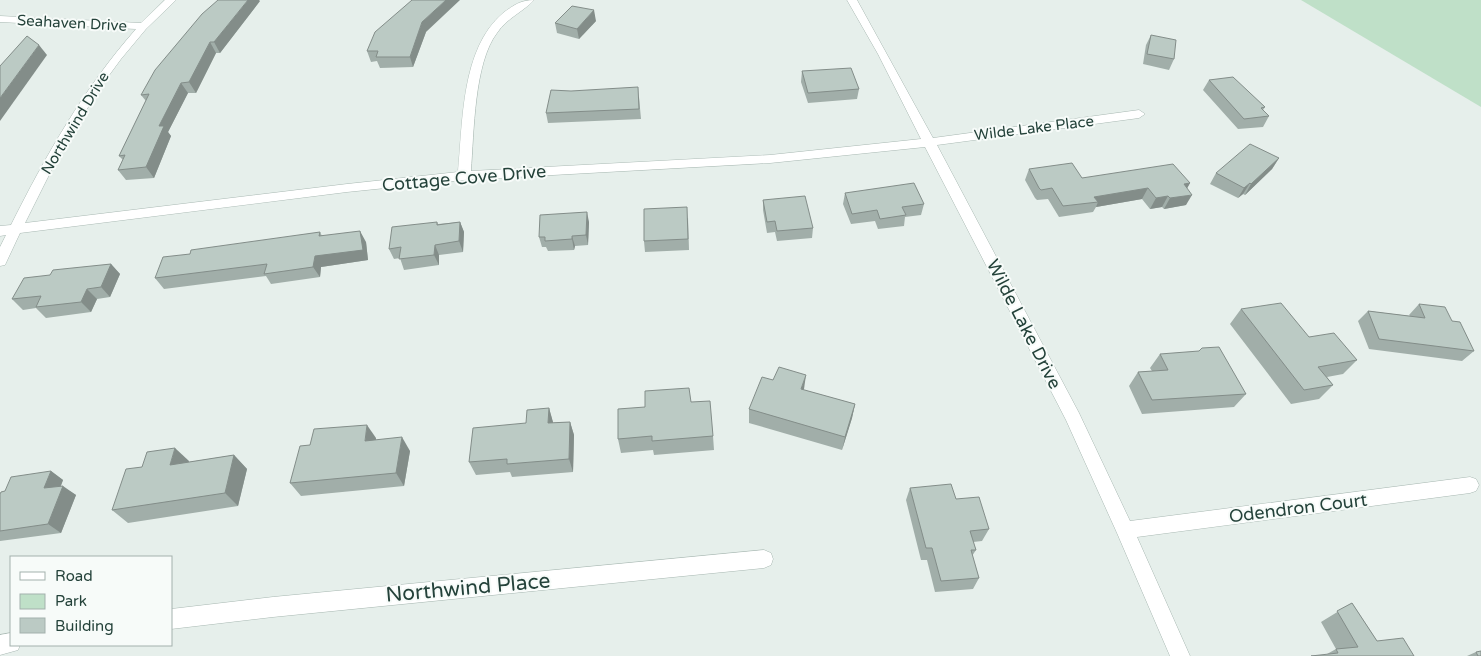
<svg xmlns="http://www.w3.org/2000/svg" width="1481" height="656" viewBox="0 0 1481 656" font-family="'Varela Round',sans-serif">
  <rect width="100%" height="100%" fill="#e6efeb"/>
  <polygon fill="#bfe0c8" points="1301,0 1481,0 1481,107"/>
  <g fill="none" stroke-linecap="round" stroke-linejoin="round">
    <g stroke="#a8b8b2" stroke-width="1">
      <g id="minor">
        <path d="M165,0H176L146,29L121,59L99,89L59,155L25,223L347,184L458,172C463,121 461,49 503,13C514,5 521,0 534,0C523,12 507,18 497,33C474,63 474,133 471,171L770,155L921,139L878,54L847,0H857L933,138L1139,110L1145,114L1139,118L937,145L1079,413L1130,521L1470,477L1476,479L1479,485L1476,491L1470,493L1137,537L1190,656H1170L1117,533L1066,420L925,147L770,163L463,180L347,192L20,233L5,265L0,266V247L6,235L0,236V226L11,225C46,155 84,88 136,29L0,22V16L141,23Z"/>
        <polygon points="764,550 771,553 773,559 771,565 764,568 273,617 171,629 171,609 273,597"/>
        <polygon points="11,633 11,645 20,645 18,650 0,655 0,635"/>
      </g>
    </g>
    <use href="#minor" fill="#fff" fill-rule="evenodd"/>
  </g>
  <g fill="#a1aea9">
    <polygon points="260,1 220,53 216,53 196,93 188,93 168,132 171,136 154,178 126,180 118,170 123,160 119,156 146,101 141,95"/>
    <polygon points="596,21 579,39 557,33 555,23"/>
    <polygon points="426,32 413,67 380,68 377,61 371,62 367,51"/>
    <polygon points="1151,35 1174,59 1169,70 1143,64 1146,45"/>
    <polygon points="802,71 859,89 857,99 808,103 801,82"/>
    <polygon points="1209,80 1265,107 1263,110 1269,116 1263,127 1238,129 1203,90"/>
    <polygon points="571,91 639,97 641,119 548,123 546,113"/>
    <polygon points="1279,158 1272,169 1245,195 1243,194 1238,198 1210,184 1216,173"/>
    <polygon points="1029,169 1082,178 1190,183 1187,188 1186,205 1164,209 1162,207 1150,209 1142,199 1096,207 1093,212 1059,217 1048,199 1037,200 1035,198 1025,180"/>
    <polygon points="845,193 924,204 921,215 905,217 904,226 878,229 875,221 851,224 843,204"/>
    <polygon points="763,200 813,228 812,238 777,241 775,232 767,233 763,210"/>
    <polygon points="688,218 689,250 645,252 644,241"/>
    <polygon points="437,222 438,224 460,222 464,232 463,252 439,255 439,265 404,270 400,258 394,259 389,249"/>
    <polygon points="589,222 588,245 575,246 574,250 548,251 546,247 542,247 539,237"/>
    <polygon points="320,232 322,236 366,242 368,260 321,267 320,277 271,284 266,276 164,289 155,278 190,254"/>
    <polygon points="111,264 120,274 110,297 97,299 91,312 46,318 36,308 23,310 12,299 50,275"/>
    <polygon points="1419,304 1452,321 1474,351 1462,361 1369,349 1358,321 1368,311 1410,316 1409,315"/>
    <polygon points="1241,309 1309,337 1357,360 1343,374 1327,377 1333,385 1319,399 1291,404 1230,324"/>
    <polygon points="1160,354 1246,394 1234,407 1142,414 1129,386 1138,372 1152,371 1150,368"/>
    <polygon points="804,390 855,404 852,418 842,450 749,423 749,409"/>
    <polygon points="691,402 713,436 714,450 654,455 653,450 621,453 618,439 645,407"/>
    <polygon points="549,408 553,423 570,422 574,435 573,472 512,477 510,472 476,475 469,462"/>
    <polygon points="376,438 376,440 410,451 404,486 301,496 290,483"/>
    <polygon points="234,455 247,469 238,506 128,523 112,510 189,461 189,462"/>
    <polygon points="51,471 63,480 61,486 76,495 61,533 0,541 0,494"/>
    <polygon points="910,488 956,499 989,529 982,541 973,542 976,550 972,556 979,578 973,589 935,592 927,560 921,560 906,500"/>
    <polygon points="1352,603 1377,641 1414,656 1327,654 1336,649 1321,622"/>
    <polygon points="1476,652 1481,656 1467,656"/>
  </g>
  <g fill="#838d89">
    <polygon points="248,0 259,0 260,1 220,53 214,42"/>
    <polygon points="446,0 460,0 426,32 413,67 410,57 422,22"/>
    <polygon points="594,10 596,21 579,39 577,29"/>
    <polygon points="210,42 216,53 196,93 189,82"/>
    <polygon points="39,45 47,55 0,121 0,98"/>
    <polygon points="181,83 188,93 168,132 171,136 154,178 146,167 159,126"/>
    <polygon points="1279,158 1272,169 1245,195 1251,184"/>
    <polygon points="1190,183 1184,194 1184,184"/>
    <polygon points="1250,183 1243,194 1238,198 1244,188"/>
    <polygon points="1148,188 1142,199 1096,207 1098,202 1094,197"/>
    <polygon points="1192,195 1186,205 1164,209 1170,198"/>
    <polygon points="1168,196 1162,207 1150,209 1156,198"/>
    <polygon points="587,212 589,222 588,245 586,235"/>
    <polygon points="460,222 464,232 463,252 459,241"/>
    <polygon points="360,231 366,242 368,260 321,267 320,277 313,267 315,256"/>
    <polygon points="572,236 575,246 574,250 572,239"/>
    <polygon points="435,245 439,255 439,265 434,255"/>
    <polygon points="111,264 120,274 110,297 101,287"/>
    <polygon points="87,289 97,299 91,312 81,302"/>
    <polygon points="806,375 804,389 800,403 801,389"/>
    <polygon points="855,404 852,418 842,450 845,437"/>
    <polygon points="549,408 553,422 552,437 548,423"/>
    <polygon points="570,422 574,435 573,472 569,459"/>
    <polygon points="367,425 376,438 374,454 365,441"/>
    <polygon points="402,437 410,451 404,486 396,473"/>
    <polygon points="175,448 189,461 185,478 170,465"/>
    <polygon points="234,455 247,469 238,506 225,493"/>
    <polygon points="51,471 63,480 56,497 44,488"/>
    <polygon points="63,486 76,495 61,533 48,524"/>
  </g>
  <g fill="#bbcac4" stroke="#838d89">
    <polygon points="218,0 248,0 214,42 210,42 189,82 181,83 159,126 164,126 146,167 118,170 125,155 119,156 149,94 141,95 155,70 202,14"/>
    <polygon points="412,0 446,0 422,22 410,57 376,57 378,51 367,51 375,32"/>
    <polygon points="572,6 594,10 577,29 555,23"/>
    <polygon points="1151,35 1176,40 1174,59 1147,54"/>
    <polygon points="27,36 39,45 0,98 0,66"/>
    <polygon points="851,68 859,89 808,93 802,71"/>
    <polygon points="1233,77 1265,107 1261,108 1269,116 1244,119 1209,80"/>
    <polygon points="638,87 639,109 546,113 551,90 571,91"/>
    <polygon points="1250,144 1279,158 1251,184 1250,183 1244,188 1216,173"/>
    <polygon points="1072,163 1082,178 1173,164 1190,183 1184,184 1192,195 1170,198 1168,196 1156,198 1148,188 1094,197 1098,202 1063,206 1052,188 1041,190 1039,188 1029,169"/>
    <polygon points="914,183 924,204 902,207 906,215 880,219 877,210 852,214 845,193"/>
    <polygon points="805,196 813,228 777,231 775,221 767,222 763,200"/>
    <polygon points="687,207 688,239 644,241 644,209"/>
    <polygon points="587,212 586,235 572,236 572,239 545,241 545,237 539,237 540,215"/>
    <polygon points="437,222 437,225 460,222 459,241 435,245 434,255 399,259 401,247 389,249 392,227"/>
    <polygon points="360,231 363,250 315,256 313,267 264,274 267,264 155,278 163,257 190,254 191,250 320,232 319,236"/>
    <polygon points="111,264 101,287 87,289 81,302 36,307 41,296 12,299 24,278 50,275 53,270"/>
    <polygon points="1281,303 1309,337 1334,333 1357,360 1318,367 1333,385 1304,390 1241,309"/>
    <polygon points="1419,304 1445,307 1452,321 1460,322 1474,351 1379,339 1368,311 1425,318"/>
    <polygon points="1219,347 1246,394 1152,400 1138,372 1168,370 1160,354 1199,351 1202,348"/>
    <polygon points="779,367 806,375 801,389 855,404 845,437 749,409 762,377 773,380"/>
    <polygon points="689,388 691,402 710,401 713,436 652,441 652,436 618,439 618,409 645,407 645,391"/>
    <polygon points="549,408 548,423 570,422 569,459 507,464 507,459 469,462 473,428 526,423 527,410"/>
    <polygon points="367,425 365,441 402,437 396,473 290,483 300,446 310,445 314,429"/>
    <polygon points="175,448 170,465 234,455 225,493 112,510 126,469 142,467 147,452"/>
    <polygon points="51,471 44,488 63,486 48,524 0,531 0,494 1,492 5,491 11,477"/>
    <polygon points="951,484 956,499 979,497 989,529 970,531 976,550 971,550 979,578 941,581 932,548 926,548 910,488"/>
    <polygon points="1352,603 1377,641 1403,638 1414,656 1311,656 1338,653 1336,649 1358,647 1337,611"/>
    <polygon points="1481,651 1481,656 1478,656 1476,652"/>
  </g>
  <g text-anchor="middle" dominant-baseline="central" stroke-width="4" stroke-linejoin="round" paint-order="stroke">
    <g font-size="15" fill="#24423a" stroke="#f7fbf9">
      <text transform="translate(72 23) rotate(3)">Seahaven Drive</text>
      <text transform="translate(75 123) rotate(-59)">Northwind Drive</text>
      <text transform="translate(1034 128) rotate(-7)">Wilde Lake Place</text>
    </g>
    <g font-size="18" fill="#24423a" stroke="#f7fbf9">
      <text transform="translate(464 178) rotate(-5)">Cottage Cove Drive</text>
      <text transform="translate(1024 324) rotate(63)">Wilde Lake Drive</text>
      <text transform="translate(1298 508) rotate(-7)">Odendron Court</text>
    </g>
    <g font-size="21" fill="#24423a" stroke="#f7fbf9">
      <text transform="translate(468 588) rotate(-5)">Northwind Place</text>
    </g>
  </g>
  <rect x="10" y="556" width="162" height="90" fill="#f7fbf9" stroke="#a3b1ad"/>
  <rect x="20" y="572" width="25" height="8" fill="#ffffff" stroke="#a3b1ad"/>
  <text x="55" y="581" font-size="15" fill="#24423a">Road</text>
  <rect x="20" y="594" width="25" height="15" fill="#bfe0c8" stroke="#a3b1ad"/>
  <text x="55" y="606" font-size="15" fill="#24423a">Park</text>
  <rect x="20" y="618" width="25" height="15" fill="#bbcac4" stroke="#a3b1ad"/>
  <text x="55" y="631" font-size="15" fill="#24423a">Building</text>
</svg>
